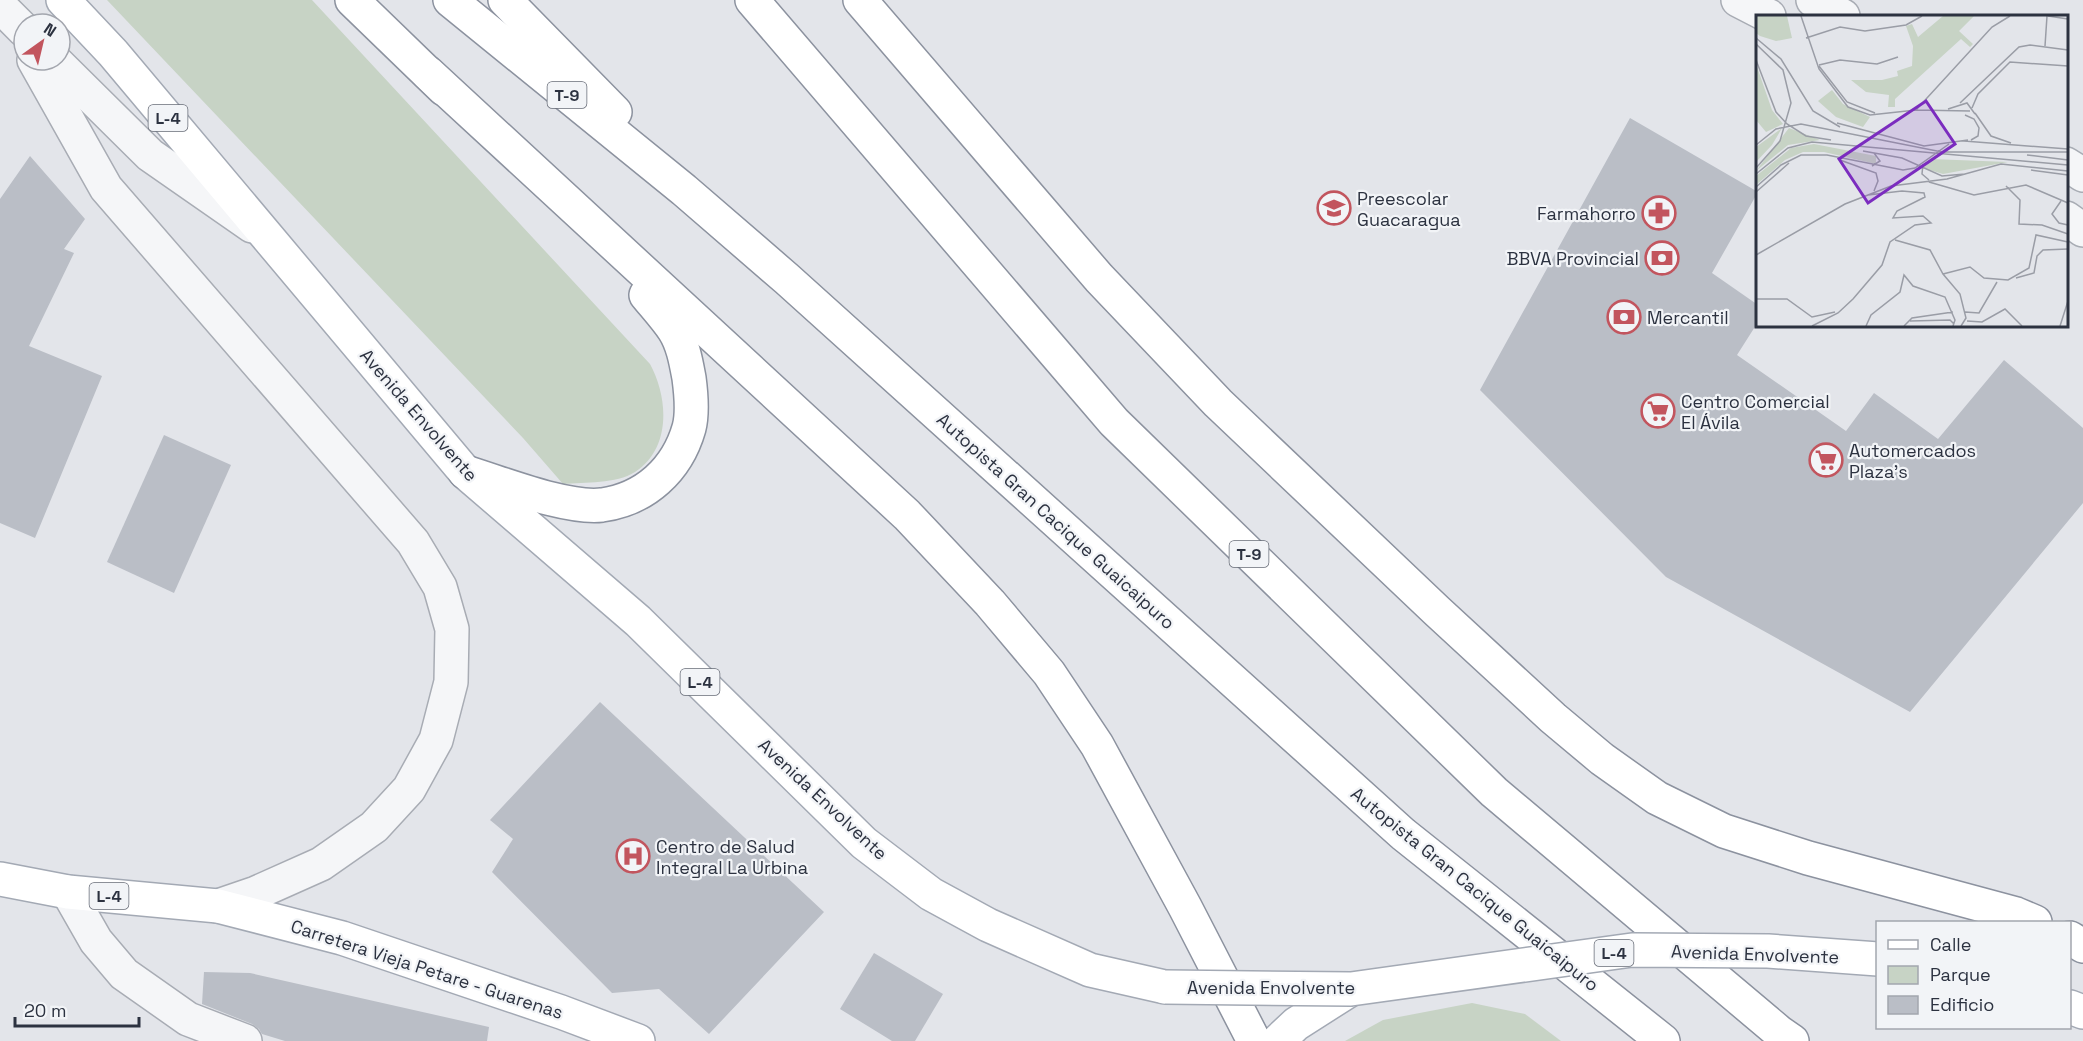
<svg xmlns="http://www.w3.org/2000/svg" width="2083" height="1041" viewBox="0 0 2083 1041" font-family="'Space Grotesk',sans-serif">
  <rect width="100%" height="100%" fill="#e3e5ea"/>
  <g fill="#c7d3c5">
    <path d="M107,0H312L650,364C668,397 672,448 635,472C616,484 585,482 563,484L523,438Z"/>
    <polygon points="1472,1003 1525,1014 1561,1041 1345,1041 1383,1020"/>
  </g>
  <g fill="#babec6">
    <polygon points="1630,118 1758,192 1712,273 1758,305 1758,322 1737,355 1846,431 1874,393 1938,439 2004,360 2083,428 2083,503 1910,712 1666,577 1480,390"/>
    <polygon points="30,156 85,219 64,249 74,253 29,346 102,376 35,538 0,523 0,199"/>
    <polygon points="164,435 231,465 174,593 107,562"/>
    <polygon points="600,702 824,912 709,1034 659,989 612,993 492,872 513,839 490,820"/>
    <polygon points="874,953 943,994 915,1041 892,1041 840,1009"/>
    <polygon points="204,972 250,973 489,1027 487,1041 285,1041 262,1034 259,1029 252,1024 202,1004"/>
  </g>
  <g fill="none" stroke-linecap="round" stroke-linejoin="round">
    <g stroke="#a8acb4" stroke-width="36">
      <g id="minor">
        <polyline points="1738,0 1769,16"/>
        <polyline points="1813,0 1843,16"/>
        <polyline points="0,6 24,30"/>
        <polyline points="34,60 106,188 413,542 440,587 452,629 451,682 436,740 409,789 374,827 321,864 256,893 218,906"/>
        <polyline points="54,60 150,155 252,226"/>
        <polyline points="2066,164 2083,175"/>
        <polyline points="2066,218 2083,230"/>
        <polyline points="68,892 96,941 124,974 188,1019 245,1041"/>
      </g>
    </g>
    <g stroke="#a3a9b4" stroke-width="36">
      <g id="major">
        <polyline points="63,0 113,53 465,472 638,621 864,843 931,894 988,925 1090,970 1165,987"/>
        <polyline points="0,879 68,892 218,906 342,938 561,1012 638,1041"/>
        <polyline points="2070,1007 2083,1012"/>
        <polyline points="1278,1041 1296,1024 1351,989"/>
      </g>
    </g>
    <g stroke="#8c929f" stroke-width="36">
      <g id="highway">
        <polyline points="352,0 444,89"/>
        <polyline points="450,0 684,190 787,279 1403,834 1663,1041"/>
        <polyline points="505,0 615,112"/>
        <polyline points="752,0 1114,422 1494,792 1779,1032 1792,1041"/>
        <polyline points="860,0 1099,278 1218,403 1437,611 1553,718 1602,759 1657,798 1724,831 1808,858 2016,914 2035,922"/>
        <polyline points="428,73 907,515 990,603 1049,673 1097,745 1185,907 1254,1041"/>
        <path d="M465,472C502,483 565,509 602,505C645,499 677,470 689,428C693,413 691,393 689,378C686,362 683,344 674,330C666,318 655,306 646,295"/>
        <polyline points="2070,938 2083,946"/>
      </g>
    </g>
    <use href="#minor" stroke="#f5f6f8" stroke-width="33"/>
    <use href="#major" stroke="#fff" stroke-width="33"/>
    <use href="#highway" stroke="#fff" stroke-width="33"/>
    <g stroke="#a3a9b4" stroke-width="36" stroke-linecap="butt">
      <polyline id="major-bridge" points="1165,987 1351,989 1632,950 1768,951 1878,959"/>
    </g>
    <use href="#major-bridge" stroke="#fff" stroke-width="33"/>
  </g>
  <defs>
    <g id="school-ring" transform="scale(1.725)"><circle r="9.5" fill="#f2f4f7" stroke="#c2555e" stroke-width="1.5"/><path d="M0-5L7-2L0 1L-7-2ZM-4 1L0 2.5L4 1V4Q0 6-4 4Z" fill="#c2555e"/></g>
    <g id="pharmacy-ring" transform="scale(1.725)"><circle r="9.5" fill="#f2f4f7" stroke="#c2555e" stroke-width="1.5"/><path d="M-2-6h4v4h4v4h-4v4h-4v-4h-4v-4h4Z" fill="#c2555e"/></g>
    <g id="bank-ring" transform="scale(1.725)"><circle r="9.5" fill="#f2f4f7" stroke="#c2555e" stroke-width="1.5"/><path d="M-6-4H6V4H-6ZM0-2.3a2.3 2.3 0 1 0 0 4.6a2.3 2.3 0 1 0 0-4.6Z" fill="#c2555e"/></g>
    <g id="supermarket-ring" transform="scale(1.725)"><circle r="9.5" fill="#f2f4f7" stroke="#c2555e" stroke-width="1.5"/><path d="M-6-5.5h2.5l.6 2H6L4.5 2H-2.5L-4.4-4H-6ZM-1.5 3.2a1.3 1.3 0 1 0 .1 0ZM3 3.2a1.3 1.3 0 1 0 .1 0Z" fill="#c2555e"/></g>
    <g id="hospital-ring" transform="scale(1.725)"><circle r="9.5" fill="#f2f4f7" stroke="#c2555e" stroke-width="1.5"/><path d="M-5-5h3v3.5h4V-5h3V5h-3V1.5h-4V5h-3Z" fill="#c2555e"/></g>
  </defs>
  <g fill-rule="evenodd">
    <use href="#school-ring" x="1334" y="208"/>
    <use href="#pharmacy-ring" x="1659" y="213"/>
    <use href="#bank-ring" x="1662" y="258"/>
    <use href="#bank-ring" x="1624" y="317"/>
    <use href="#supermarket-ring" x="1658" y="411"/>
    <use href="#supermarket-ring" x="1826" y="460"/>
    <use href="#hospital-ring" x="633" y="856"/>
  </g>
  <g text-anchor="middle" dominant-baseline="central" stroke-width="4.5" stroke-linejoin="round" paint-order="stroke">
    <g fill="#f2f4f7" stroke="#676c77" stroke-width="1.5">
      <rect x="547.5" y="82" width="39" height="26" rx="4.5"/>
      <rect x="148.5" y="105" width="39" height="26" rx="4.5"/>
      <rect x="1229.5" y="541" width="39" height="26" rx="4.5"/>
      <rect x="680.5" y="669" width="39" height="26" rx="4.5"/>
      <rect x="89.5" y="883" width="39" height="26" rx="4.5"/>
      <rect x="1594.5" y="940" width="39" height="26" rx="4.5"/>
    </g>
    <g font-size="16" font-weight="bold" fill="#2c3240">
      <text x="567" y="95">T-9</text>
      <text x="168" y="118">L-4</text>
      <text x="1249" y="554">T-9</text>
      <text x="700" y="682">L-4</text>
      <text x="109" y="896">L-4</text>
      <text x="1614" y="953">L-4</text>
    </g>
    <g font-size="18" fill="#2c3240" stroke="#f2f4f7" text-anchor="start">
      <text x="1357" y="198">Preescolar<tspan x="1357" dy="21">Guacaragua</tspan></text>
      <text x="1636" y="213" text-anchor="end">Farmahorro</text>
      <text x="1639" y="258" text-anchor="end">BBVA Provincial</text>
      <text x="1647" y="317">Mercantil</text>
      <text x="1681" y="401">Centro Comercial<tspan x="1681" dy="21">El Ávila</tspan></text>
      <text x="1849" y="450">Automercados<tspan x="1849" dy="21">Plaza's</tspan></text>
      <text x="656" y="846">Centro de Salud<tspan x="656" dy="21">Integral La Urbina</tspan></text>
    </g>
    <g font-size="18" fill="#2c3240" stroke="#f2f4f7">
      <text transform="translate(419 415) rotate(49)">Avenida Envolvente</text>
      <text transform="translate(1056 521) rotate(42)">Autopista Gran Cacique Guaicaipuro</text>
      <text transform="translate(823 799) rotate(43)">Avenida Envolvente</text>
      <text transform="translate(1475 889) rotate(39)">Autopista Gran Cacique Guaicaipuro</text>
      <text transform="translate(1755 954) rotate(2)">Avenida Envolvente</text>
      <text transform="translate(427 969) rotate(18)">Carretera Vieja Petare - Guarenas</text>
      <text x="1271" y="987">Avenida Envolvente</text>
    </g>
  </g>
  <g transform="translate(1756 15)">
    <rect width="312" height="312" fill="#e3e5ea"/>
    <path d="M0,1H31L36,23L20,26L4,21L0,18ZM187,1H218L203,16L217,29L214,32L205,24L139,84V92H132L133,80L110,77L95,65H126L142,61L141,56L156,51L157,31L150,11L156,9L162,22ZM0,49L16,95L27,109L10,117L0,105ZM76,75L87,89L114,102L107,112L80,102L62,86ZM26,113L16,130L0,147V132ZM33,113L64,125L32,130L0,156ZM58,129L120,141V149L68,137H47L29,145L0,170V161L35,133ZM175,144L252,147L187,159L167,153Z" fill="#c7d3c5"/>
    <path fill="none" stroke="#9a9da6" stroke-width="1.5" d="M45,1L63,54L92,92L114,100L160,95L214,96M292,1L312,4M0,23L25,44L57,96L84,112M50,23L84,12L109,16L150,10L166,1M0,29L27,55L35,88L24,126L0,153M289,31L291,1M0,45L20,97L31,109L50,121L75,125M63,50L84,45L121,49L142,42M63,51L91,87L119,98M204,88L263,32L274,30L312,35M216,93L222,79L254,47L312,51M192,94L211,88L219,99M160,95L236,12L254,1M219,98L235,121L255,128M209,100L218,104L223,113L222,121L215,125M81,108L168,131L212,125M208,126L312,134M0,130L20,114L45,109L186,137H312M107,136L146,143L186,161L209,159M271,140L312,145M84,145L120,158L122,166L118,176M167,149L166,159L173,165M116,151L124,146L118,138M275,155L312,160M0,159L32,133L56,127L312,150M173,167L218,180L270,170L312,188M250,171L264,185L263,209L286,210L312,219M0,172L25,150L45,140H71L147,155L159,153L193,129M0,177L33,148M305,186L296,199L303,208L312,210M139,225L174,235L187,259L204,279L210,303L205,311M0,240L89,189L135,171L191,164L245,149L312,156M187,259L214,252L228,263L252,265L273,253L280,220L312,227M260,263L278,258L281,241L287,235L312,234M0,284H31L56,302L79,297M209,297L223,298L241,267M154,306L194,305L198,309M211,306L226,307L249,294L266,311M56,311L82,298L97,284L126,250L134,227L159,210L175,208L167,201L137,203L141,196L169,182L168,178L146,176L112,180M110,311L115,300L144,277L148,260L157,271L189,282L199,305L197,311M148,311L156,303L197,297M304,311L312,286"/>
    <path fill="#7b2cbf" fill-opacity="0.15" stroke="#7b2cbf" stroke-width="3" d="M170,86L199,129L112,188L83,144Z"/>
    <rect width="312" height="312" fill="none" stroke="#2c3240" stroke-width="3"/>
  </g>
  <rect x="1876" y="921" width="195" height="108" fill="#f2f4f7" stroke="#a3a6ae" stroke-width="1.5"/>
  <rect x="1888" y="940" width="30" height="9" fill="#ffffff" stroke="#a3a6ae" stroke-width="1.5"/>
  <text x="1930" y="951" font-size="18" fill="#2c3240">Calle</text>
  <rect x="1888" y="966" width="30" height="18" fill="#c7d3c5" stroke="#a3a6ae" stroke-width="1.5"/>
  <text x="1930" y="981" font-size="18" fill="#2c3240">Parque</text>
  <rect x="1888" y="996" width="30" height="18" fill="#babec6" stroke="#a3a6ae" stroke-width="1.5"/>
  <text x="1930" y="1011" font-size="18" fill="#2c3240">Edificio</text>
  <g transform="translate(42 42) rotate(34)"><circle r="28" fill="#f2f4f7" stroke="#a3a6ae" stroke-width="1.5"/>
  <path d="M0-4.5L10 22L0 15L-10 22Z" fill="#c2555e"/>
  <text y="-9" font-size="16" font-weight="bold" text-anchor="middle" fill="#2c3240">N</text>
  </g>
  <path d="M15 1017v9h124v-9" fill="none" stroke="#2c3240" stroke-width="3"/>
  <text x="24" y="1017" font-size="18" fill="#2c3240" stroke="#f2f4f7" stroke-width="4.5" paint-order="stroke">20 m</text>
</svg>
